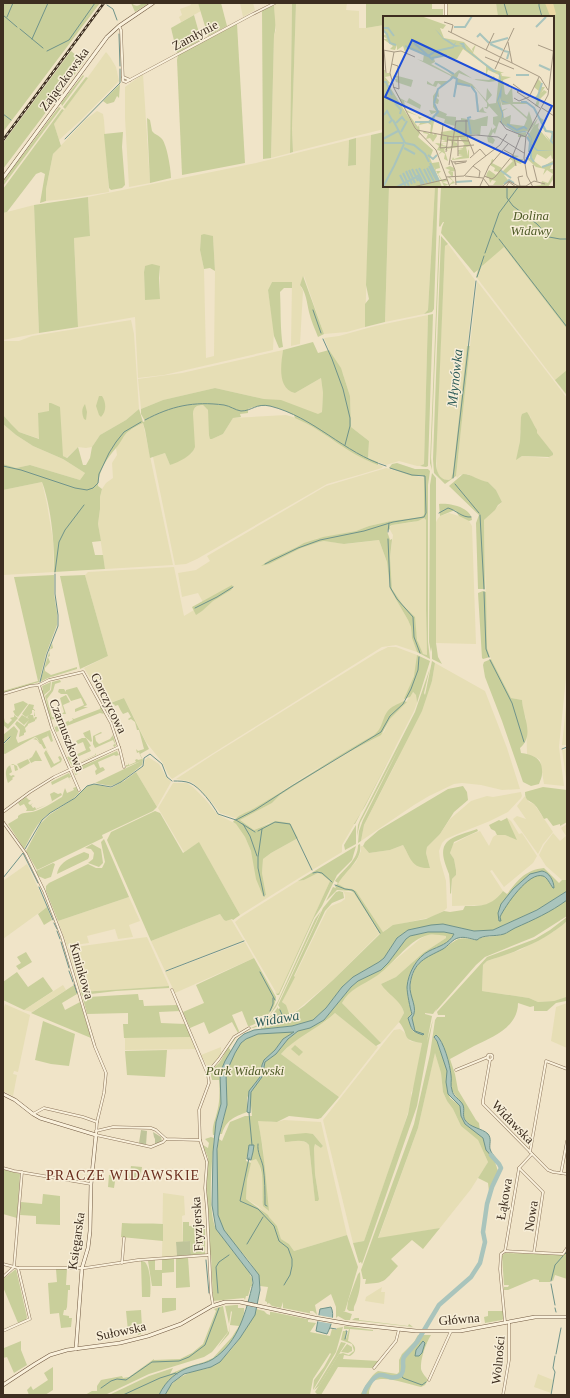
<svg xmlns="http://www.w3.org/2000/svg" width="570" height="1398" viewBox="0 0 570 1398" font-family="'Times New Roman',serif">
  <rect width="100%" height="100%" fill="#f0e4c8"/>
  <g fill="#e6deb5" fill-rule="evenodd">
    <polygon points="190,3 198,3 201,11 181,22 179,17 182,15 180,9 191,5"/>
    <polygon points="240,3 253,3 255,10 243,17"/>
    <polygon points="278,3 292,3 290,153 271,158 274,35 276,30 274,21 274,5"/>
    <polygon points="296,3 347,3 346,10 359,11 359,28 366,28 384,25 384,129 293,152 292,129"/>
    <polygon points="448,3 496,3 498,17 447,17"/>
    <polygon points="106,52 110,57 116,67 119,81 81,120 59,140 54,124"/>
    <polygon points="143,74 150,183 129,187 125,118 125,87"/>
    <polygon points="97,111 103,114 104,120 109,192 66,199 46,201 46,189 53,154 85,120"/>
    <path d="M371,135L365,327L347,332L324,334L304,276L300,285L303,291L300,344L291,346L292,282H272L268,290L274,330L273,350L164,375L138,378L135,317L78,327L74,237L90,236L88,197L256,163L349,140L348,166L356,165V138ZM201,235L213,236L215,271L214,356L206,358L204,269L200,250ZM145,266H160V299H145L144,272Z"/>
    <polygon points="389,186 435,186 428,310 424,314 385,322"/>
    <polygon points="34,205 39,333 3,340 3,213"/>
    <polygon points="496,236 567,329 567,396 477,278"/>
    <polygon points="448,244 475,280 453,472 451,479 445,480 443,480 437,472 436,449 445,246"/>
    <path d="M477,281L567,398V668L559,747L564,786L544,784L540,760L537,758L527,754L526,718L523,711L522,700L511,698L491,659L487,648L484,520L502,502L496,490L488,482L480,481L468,474L460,475L457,478L456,476ZM530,416L532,422L537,430L536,433L553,453L548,458L522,456L517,459L520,441V431Z"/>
    <polygon points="428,315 424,464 420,466 417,466 399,461 386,465 368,458 369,441 351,427 350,396 343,374 329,350 324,338 339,336 375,326"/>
    <polygon points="131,320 134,334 139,409 126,420 100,435 92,447 86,448 78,447 66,458 63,456 49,403 49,412 38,413 40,439 19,432 10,424 3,415 3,341 19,341 32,336"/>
    <polygon points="283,350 282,357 295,393 321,378 323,393 322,412 319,414 318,415 281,401 264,399 215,388 163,400 141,409 138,379 182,373"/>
    <polygon points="199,405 203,405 208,410 212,439 223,434 233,418 286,415 299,419 320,431 331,439 368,461 383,466 382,468 362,474 327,484 197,559 186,564 175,565 153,457 165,453 170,465 192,453 193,409"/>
    <polygon points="143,423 173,565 105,569 98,524 100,509 100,497 102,489 106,483 113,478 112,463 117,455 116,448 122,438 129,431"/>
    <polygon points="3,424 16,435 33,446 63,459 85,473 80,480 30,465 16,468 3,464"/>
    <polygon points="386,468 424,478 424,515 421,517 391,521 369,526 356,531 315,539 319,542 324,541 346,544 379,540 387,562 390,589 408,620 411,627 412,638 417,652 396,645 382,647 172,779 168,774 162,762 146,742 124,698 106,704 84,668 108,656 85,575 88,572 174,567 184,616 204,604 198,593 182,597 178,573 196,570 210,561 207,556 326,486"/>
    <polygon points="42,482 47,504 53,540 54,572 3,575 3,490"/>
    <polygon points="449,513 459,516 469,521 472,526 476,644 436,643 436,522 437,520 440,516"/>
    <polygon points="424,518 426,520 426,610 427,655 423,654 418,644 413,615 403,605 392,589 390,557 393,535 389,528 392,525 413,522"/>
    <polygon points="388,647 396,647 417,655 416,669 414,676 404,701 394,706 384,718 380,730 374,735 313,771 253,810 235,818 220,813 213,804 193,783 188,781 176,779 214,754 378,652"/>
    <polygon points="435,663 485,691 507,748 520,789 502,790 481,785 462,783 454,784 429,796 414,805 361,841 364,825 395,765 432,681"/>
    <polygon points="412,692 416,695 417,703 414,711 365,806 342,845 342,852 299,878 240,915 199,843 184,852 158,808 173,783 187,783 193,787 205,799 217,814 236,824 245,837 251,851 266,895 262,873 263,859 271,853 298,838 290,823 269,823 254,830 240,820 272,803 280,795 338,758 374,739 384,732 390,719 405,704"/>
    <polygon points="567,695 567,745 562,745 565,716"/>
    <polygon points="567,749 567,786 562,750"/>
    <polygon points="148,757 159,764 165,775 171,782 157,807 136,772 144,765 145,760"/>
    <polygon points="521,792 522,796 521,798 508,812 490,821 455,835 446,839 442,843 439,851 440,860 446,881 447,908 445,910 432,917 400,924 388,928 383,932 356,891 352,889 345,888 338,884 343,875 356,862 361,851 361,846 363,846 369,853 390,850 403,845 409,856 430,868 426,853 427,847 440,834 450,819 471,801 477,799 487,796 493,797"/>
    <polygon points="525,796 529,802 534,804 553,832 543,844 538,854 513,819 517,816 526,819 517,806"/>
    <polygon points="506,817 511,821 519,834 522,833 537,856 533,863 504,887 492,870 490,871 503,891 493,902 486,905 452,906 452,879 456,875 456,870 454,859 450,853 453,844 470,835 480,831 489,846 493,837 496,835 505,835 516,839"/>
    <polygon points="567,824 567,880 562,880 546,866 539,855 544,845 553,833 560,841 566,836 561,828"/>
    <polygon points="27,864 47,907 3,939 3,881"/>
    <polygon points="318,873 321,874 330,881 279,994 277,994 235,922 241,917 298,881 304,880"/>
    <polygon points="343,891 354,893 380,935 379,934 333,980 290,1016 290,1013 282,1002 327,910 331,906 341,902 345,899 345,895"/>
    <polygon points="129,897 140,921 129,925 133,937 118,939 115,929 87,936 89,943 67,946 58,921"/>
    <polygon points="220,914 224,920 226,921 231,919 244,941 165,971 151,941"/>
    <polygon points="567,921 567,997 554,1001 538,1002 529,998 482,991 483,965 487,961 520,950 553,932"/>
    <polygon points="436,934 446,936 446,938 423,953 396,977 381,984 401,1004 404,1013 400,1021 381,1043 342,1003 345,997 350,992 359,985 375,977 420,939 427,935"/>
    <polygon points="147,937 169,986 81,992 68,948"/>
    <polygon points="245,942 254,958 175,993 165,972"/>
    <polygon points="63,985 66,990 32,1012 24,1010"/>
    <polygon points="567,1003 567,1048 551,1041 556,1007"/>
    <polygon points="5,1004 30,1015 18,1072 14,1071 13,1074 17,1075 13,1096 3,1091 3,1072 4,1066 3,1066 3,1010"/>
    <polygon points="335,1013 378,1047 339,1097 281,1054 296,1039 326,1021"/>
    <polygon points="400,1029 404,1032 410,1041 422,1043 415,1084 411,1093 412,1099 402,1132 364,1241 353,1243 323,1120 394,1030"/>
    <polygon points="191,1037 197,1049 125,1050 125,1038"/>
    <polygon points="221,1047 221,1054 217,1060 208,1068 201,1055"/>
    <polygon points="435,1052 441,1073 443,1092 447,1101 453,1109 461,1126 478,1140 488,1162 471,1189 440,1228 378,1239 418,1128"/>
    <path d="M260,1120L272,1122H277L284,1120L321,1122L347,1235L294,1251L289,1244L281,1239L277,1226L258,1206L246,1199L247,1180L251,1161L256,1159L259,1163L263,1181L262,1200L268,1210L263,1149L258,1121ZM313,1134L323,1146L321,1148L315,1144L314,1148L315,1174L319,1199L315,1200L309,1145L307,1143L302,1141Z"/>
    <polygon points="163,1193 184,1196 185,1215 182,1216 183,1242 176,1242 177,1256 162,1257"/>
    <polygon points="382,1287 381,1292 385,1292 384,1304 365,1301 366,1297"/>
    <polygon points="538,1374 553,1380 551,1393 534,1387"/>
  </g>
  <g fill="#c9cf9b" fill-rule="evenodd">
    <polygon points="3,3 100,3 3,132"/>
    <path d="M131,3C135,6 138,7 142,3H149L135,12Z"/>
    <polygon points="198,3 221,3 227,26 208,36"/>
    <polygon points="292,3 296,3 292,129 293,152 290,153"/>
    <polygon points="366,3 432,3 432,9 443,9 443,17 384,17 384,25 366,28"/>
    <polygon points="496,3 567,3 567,329 504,247 482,266 477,278 476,277 478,270 474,273 441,233 442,227 444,222 443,222 440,227 439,226 441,186 553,186 553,17 498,17"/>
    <path d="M274,5C274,14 277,28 274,35L271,158L263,159L262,10Z"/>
    <polygon points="194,15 201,40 177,53 171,28"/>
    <polygon points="237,24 245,163 182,175 177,60 178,55"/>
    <polygon points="71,51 84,62 3,169 3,143"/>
    <polygon points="83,75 84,76 62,106 61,103"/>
    <polygon points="86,77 88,78 65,109 63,107"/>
    <polygon points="120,84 119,98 117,96 114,102 107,104 103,101"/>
    <polygon points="59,107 61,108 3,186 3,181"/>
    <polygon points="62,109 64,110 54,124 61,146 53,154 46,189 46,201 40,203 45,174 41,172 36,174 7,212 3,213 3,189"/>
    <path d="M147,118L150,120L152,131C155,135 159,135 162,139C167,145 171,170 171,178L150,183Z"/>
    <polygon points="123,132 122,147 125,185 122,188 111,190 109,188 104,134"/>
    <polygon points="384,132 384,186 389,186 385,322 365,327 365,304 369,299 366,285 371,135"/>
    <polygon points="356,138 356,165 348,166 349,140"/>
    <polygon points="435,186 438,186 434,309 432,312 424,314 428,310"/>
    <polygon points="88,197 90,236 74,238 78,327 39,333 34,205"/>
    <polygon points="204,234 213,236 215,271 210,268 204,269 200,250 201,235"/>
    <polygon points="440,235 431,458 432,470 430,463 439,236"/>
    <path d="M441,236L448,244L445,246L436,463C436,472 441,483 451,479L453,472L467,346H470L456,476L445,484L434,473L433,459Z"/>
    <polygon points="152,264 160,266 159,278 160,299 145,300 144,272 145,266"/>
    <path d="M303,276L324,334L318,337C315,329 311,321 309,312C307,303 306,292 300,285Z"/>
    <path d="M272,282H292V288H284L280,292C281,311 280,329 283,347L279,348L274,336L268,290Z"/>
    <polygon points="433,314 428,466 426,467 420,466 424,464 428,315"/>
    <path d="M313,342L318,353L329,350L341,368L350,396L351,427L369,441L368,458L378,462V465C347,454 324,430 295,418L294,415C278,407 265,402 248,409V413L240,414L241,417L233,418L223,434L212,439H210L209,435L208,410L203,405C197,405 193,407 193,414L195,447C192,456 179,462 170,465L165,453L150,458L145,430L143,423C138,425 133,428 129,431C123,435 121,443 116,448C107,458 98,472 98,486L102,489L100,497V509L98,524L101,541L92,542L95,555H103L105,569L54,572C55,547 51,505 42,482L3,490V464L16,468L30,465L80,480L85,473L63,459L33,446L16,435L3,424V415L11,424L19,432L39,439L38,413L49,411V403H51L60,407L63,456L67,458L78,447L83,465H86L90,458L92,447L100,435L126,420L139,409L143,422L145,421L141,414V409L163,400L215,388L264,399L281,400L318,414L322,412L323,393L321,378L295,393C277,389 281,364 283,350Z"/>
    <polygon points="567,370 567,395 555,380"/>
    <path d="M99,396H102C106,402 107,411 101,417L99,415L96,406Z"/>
    <path d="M85,404L87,412L86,420L84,419C82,414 81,409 85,404Z"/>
    <path d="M527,412C531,418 533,424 537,430V433L553,453V455L549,457L522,456L516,460L520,441L521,417L522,414Z"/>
    <path d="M397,463L415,469H428L430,471L428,485V642L430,659L417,652L412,638L411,627L408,620L390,589L387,562L379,540L344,544L324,541L319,542L301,548L269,564L261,566L271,559L297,547L304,543L323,537L356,531L369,526L391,521L421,517L424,515V478L423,476H412L389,468L392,464ZM424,518L426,520V610L427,655L423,654L417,640L415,617L403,605L392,589L390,557L392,540V539L390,540L387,531L390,529V526L392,525L418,521Z"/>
    <polygon points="432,473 436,478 436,643 438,657 442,664 432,659 432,647 431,652 429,642 430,485"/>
    <path d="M463,474C472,474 479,481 488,482L496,490L502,502L498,505L495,510L484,520L485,589H478L476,523L479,515L449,486Z"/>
    <path d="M439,504C449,503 471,507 472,520L469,521L459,516L455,510L440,516Z"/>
    <polygon points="54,575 54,594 57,613 57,625 46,654 39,682 3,693 3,691 38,681 14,577"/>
    <polygon points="85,575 108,656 80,669 60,576"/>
    <polygon points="232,585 233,587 231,590 213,601 202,611 196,615 192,607"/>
    <polygon points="483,591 486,592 487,648 490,657 483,659 482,658 478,593"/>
    <polygon points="52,643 53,648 49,650 50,656 48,657 50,662 45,668 45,671 51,675 77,667 77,669 48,678 40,682"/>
    <polygon points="417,655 430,661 417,703 416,695 413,692 410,697 404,699 414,676"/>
    <path d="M491,659L511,698L522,700C523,717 535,735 520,748L521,753C535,755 543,759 542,774C542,777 540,781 539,784L531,786L523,782L502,721L485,677L483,665L484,662Z"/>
    <polygon points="432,661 435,663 432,681 422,711 364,825 361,841 358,843 359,831 363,820 400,746 360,823 357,836 358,825 360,820 415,712 430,668 424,693 425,695"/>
    <polygon points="60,680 61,682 55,684 53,691 47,699 52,717 54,717 55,721 54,719 51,720 52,723 41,689 43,690 42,686 51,682 50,690 44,695 49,712 45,696 51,690 52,682"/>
    <polygon points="77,687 87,705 83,707 88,707 75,712 75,709 84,705 81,698 71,701 67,694 61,694 62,692 61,694 58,692 59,689 64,689 66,692 66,690"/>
    <polygon points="66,695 70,702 63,705 67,717 66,714 62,714 64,712 60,698"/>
    <polygon points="124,698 149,749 140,754 143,760 142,765 121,782 111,786 95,783 141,761 126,767 126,764 126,765 128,765 128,763 129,765 136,762 135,760 137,759 138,760 142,759 140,755 138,755 140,755 139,752 137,753 136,749 138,751 144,749 139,730 137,730 135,722 131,719 129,720 128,719 131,717 128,712 123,714 121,711 126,709 121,711 118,705 115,706 114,704 108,707 115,724 117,724 117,726 115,726 105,705"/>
    <polygon points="23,701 28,704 18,717 15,715 13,711 15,710 14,704"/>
    <path d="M404,701L407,702L390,719L381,735L338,758L280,795L272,803L240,820L254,830L276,821L290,823L298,838L271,853L263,859L262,873L266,895L263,896L256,879L251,851L245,837L236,824L233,822C237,815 246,813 253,809C294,785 333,758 374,735C383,728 381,721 387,712C391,706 398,704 404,701Z"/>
    <polygon points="29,704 34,705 33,709 34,709 35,711 34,711 35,716 36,716 34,716 34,710 32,710 32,713 30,715 33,715 34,719 35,717 37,717 36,720 35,719 35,721 28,724 28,725 25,728 26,732 24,733 24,727 29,720 24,725 18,720 22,715 29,719 27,717 29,715 26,717 22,714"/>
    <polygon points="100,707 101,707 104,714 100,713 59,729 59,731 56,732 54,725 55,727 68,721 68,720 69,722 73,720 72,718 74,719 100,709"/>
    <polygon points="3,714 5,722 8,724 12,720 10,718 14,717 14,715 18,718 8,729 3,725"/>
    <polygon points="17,721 24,726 24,735 19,737 20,730 15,724"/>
    <polygon points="14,726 18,731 16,738 18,743 50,730 53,741 51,742 47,733 48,736 42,739 49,754 46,748 44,749 41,744 40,744 37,740 33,739 36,738 40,743 42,743 40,743 37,738 35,737 5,754 3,753 3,745 11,737 3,743 3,735"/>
    <polygon points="90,730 92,741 91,742 85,737 83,733"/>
    <polygon points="101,732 102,733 95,736 96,741 99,744 110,739 113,735 116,746 114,747 113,745 115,744 113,740 95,748 93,744 93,736"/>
    <polygon points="82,738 86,738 91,746 89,747 91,751 70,760 74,765 95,755 95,753 96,755 72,766 67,757 70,756 71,757 86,750 83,742 78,744 76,741"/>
    <polygon points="396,746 355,824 354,824 365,806"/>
    <polygon points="36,750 42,761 35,761 31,763 29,759 32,757"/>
    <polygon points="46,750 54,764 60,761 58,757 60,756 62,759 61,762 51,768 44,753"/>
    <polygon points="115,750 81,767 117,751 119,755 116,756 114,755 98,762 100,768 103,767 105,770 96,775 95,771 97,769 94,764 77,772 78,774 75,775 74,769"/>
    <polygon points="28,759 30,763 20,769 17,764"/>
    <path d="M13,764L17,766L18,770L15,771L14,765H10L12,772L9,774L11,776L13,775L15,776L12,778L13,779L8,783C6,776 3,767 13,764Z"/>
    <polygon points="136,772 157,807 153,811 102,835 103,838 37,870 26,851 41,823 49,815 75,798 87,786 94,784 111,788 124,781"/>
    <polygon points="69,773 71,777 69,778 71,782 68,777 52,785 51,782"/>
    <path d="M463,786L467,792L468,800L454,812L440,834L427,847L426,853L430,868C412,869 411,859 403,845L390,850L369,853L363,846L365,842L379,830L448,789Z"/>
    <path d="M76,787L79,793C71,802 60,806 50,813C37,821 31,836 24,849L8,824L18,818V816C23,812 26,813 32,812C42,810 53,802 62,797L65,788L67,793L74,790L73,788Z"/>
    <path d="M543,787L567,790V822L560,826V824L553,826L547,818L544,819C541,814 538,808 534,804C529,800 525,801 525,792Z"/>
    <polygon points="54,792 58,794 61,793 62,795 49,803 52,801 50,794"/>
    <polygon points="26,797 29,800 31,800 28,803 30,805 33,803 31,805 33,808 35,807 36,809 46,805 33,811 26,811 27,809 24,804 20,806 18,803"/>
    <polygon points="155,811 160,813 183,853 199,842 240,915 233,920 232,919 226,921 224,920 220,914 151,941 107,840 111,832"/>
    <polygon points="507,818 517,840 505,835 497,835 495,831 491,829 489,825 499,820 501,821"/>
    <polygon points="356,825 356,844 345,850 344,845"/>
    <path d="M477,829L478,831L454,842L450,853L454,859L456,870V875L452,879L451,894L450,893C450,887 450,881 449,874C446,865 438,850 448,841C453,836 469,832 477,829Z"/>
    <polygon points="104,839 129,897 58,921 46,891 46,886 49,883 88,864 96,868 102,868 105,862 101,842"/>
    <polygon points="92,844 101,849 103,863 99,867 88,863 93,859 94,853 91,849 85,848"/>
    <path d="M360,844C363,860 345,871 338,884L345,888L352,889L356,891L383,932L393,925L426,919L444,911L450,912L463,910L465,906C483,906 491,906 503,891L507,894C518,880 525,870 544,868L559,883L562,880H567V891L537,910L493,930L474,931L443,924L408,930L397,938L384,958L379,962L353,977L342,987L326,1008L313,1020L292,1026L261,1029V1026L248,1029C260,1025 271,1018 278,1007V1009L280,1008L278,1005L323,908L336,892L339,891L343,892L344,898L332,903L325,911L294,976L295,977L282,1002L286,1005L290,1016L304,1006L333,980L380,934L354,893L351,891L337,890L326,901L333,887L336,888L335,886L338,883L335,881C343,869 358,861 358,845Z"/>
    <polygon points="356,846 352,860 337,875 322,906 314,918 279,995 277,995 275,992 277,994 279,993 330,881 321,874 318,873 304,880 298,881"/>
    <path d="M84,852L89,854V857L88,859L57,874C60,860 72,858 84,852Z"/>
    <polygon points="53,863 55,864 51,877 45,879 38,876 36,871"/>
    <path d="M567,900V916L534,937L485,957L476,965L435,1012L437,1008L433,1014L425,1013V1014L432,1016L427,1042L433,1019L417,1106L362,1264L361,1262L359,1263L353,1243L364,1241L408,1114L422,1043C400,1040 410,1035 399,1022L404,1013C402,1001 387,994 381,984L396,977L423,953L446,938V936C439,935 432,933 425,936C408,941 391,967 375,977C363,985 349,989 342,1003L381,1043L376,1046L335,1013C318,1029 297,1036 281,1054L339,1097L321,1118L318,1119L289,1116L277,1122L258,1121C264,1150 266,1181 269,1211L263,1206C261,1192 266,1172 256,1159L251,1161L253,1152L249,1145L246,1161L251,1163L247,1180L246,1199L268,1215L269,1217L277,1226L281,1239L289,1244L294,1251L347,1235L358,1267L345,1311H343L352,1314L350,1320H345L338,1316L336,1318V1307L331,1294L315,1305L317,1315L313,1311H310V1313L313,1314L283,1308V1302L281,1308L272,1306L269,1303L267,1304V1302L265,1301L268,1287L260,1286C259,1264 233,1246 222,1228C214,1213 215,1156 219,1139L222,1141L230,1122L245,1116H252L250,1095L253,1088L262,1077L265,1062L276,1054L288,1039L298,1031L310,1028L324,1020L351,987L358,981L381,970L388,963L406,939L410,936L428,932H444L454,934C449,944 439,946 429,951C417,957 408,973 407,987C407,993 410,1007 412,1014L408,1018L411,1028L414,1032L424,1034L415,1032L412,1018C417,1011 413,1005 411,998C408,985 413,965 424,958C430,954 437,952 443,949C456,941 457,935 474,940C484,935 494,938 504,934C507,933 509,931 512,929C531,920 550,912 567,900Z"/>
    <polygon points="47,907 52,920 44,925 38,914"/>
    <polygon points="321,911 276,1007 269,1016 278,1001 315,919"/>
    <path d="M567,917V921C554,933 536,943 520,949C510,954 498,957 487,961L483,965L482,991L529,998L538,1002L554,1001L566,997L567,1000L566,1001L556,1003L547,1011H534V1006L530,1007L518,1003C518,1027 493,1037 474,1046C466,1050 458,1055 450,1059L455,1074L458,1090L476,1120L479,1123L480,1131L473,1127L466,1121L463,1115L464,1111L463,1105L452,1091L448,1060L441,1041L439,1038H434L437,1041L446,1064L447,1071V1090L450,1098L460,1106L463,1120L483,1138L486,1150L494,1159L498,1171L489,1192L488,1183L478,1178L488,1162L478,1140L461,1126L453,1109L447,1101L443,1092L441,1073L435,1053L418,1128L378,1238L440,1228L423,1249L412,1240L391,1259L398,1266C384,1281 386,1283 365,1284L366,1279H363L361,1270L414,1124L430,1054L435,1020L437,1017H445V1015H438L437,1012L487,957L535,939L550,930Z"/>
    <polygon points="26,952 32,962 19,970 16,966 21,963 17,957"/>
    <path d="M254,958L276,997C275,1012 263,1021 250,1026H248L242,1011L232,1015L239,1031L238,1033L232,1022L209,1034L204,1022L190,1028L183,1012L204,1003L196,985Z"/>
    <polygon points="17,972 28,987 43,977 53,991 24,1010 3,1000 3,982"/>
    <polygon points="74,985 77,994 62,1003 65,1010 80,1002 91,1038 31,1013"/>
    <polygon points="169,986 169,988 116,991 91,994 82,996 81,992"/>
    <polygon points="138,994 139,1000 143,1000 144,1006 177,1005 180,1011 159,1012 161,1023 185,1024 191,1037 124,1038 123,1024 128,1024 128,1013 87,1014 83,999 88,997"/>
    <polygon points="43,1021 75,1034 69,1066 51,1064 35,1060"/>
    <path d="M295,1031L283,1039L275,1050L264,1060L262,1065L260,1077L252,1087L247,1098V1112C234,1117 226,1120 222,1134H220L227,1105L226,1073L235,1053L241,1043L246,1039L258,1034Z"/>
    <path d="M237,1036L229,1048L231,1051L225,1061L220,1073L221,1104L216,1122L215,1135H213C212,1127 214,1123 216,1116C220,1103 220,1092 219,1080H212L210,1072C212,1069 216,1066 219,1063C226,1055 227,1041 237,1036Z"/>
    <polygon points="295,1045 303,1052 299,1056 291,1049"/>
    <polygon points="167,1050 165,1077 127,1075 125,1051"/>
    <path d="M306,1133L313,1134L323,1146L321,1148L315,1144L314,1148L315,1174L319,1199L318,1201H315L309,1145C303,1138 293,1142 285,1142L284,1135Z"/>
    <path d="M211,1137L214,1138C212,1160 207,1209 216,1229L249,1272L252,1279V1286H251L248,1296H246L245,1300L244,1298L213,1301L211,1255H210L206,1197L208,1158L203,1145L208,1148L209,1143L205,1139Z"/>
    <polygon points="131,1166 142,1167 140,1180 129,1178"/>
    <polygon points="3,1169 20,1174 17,1218 3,1214"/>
    <polygon points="109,1175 116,1175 114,1188 108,1187"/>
    <polygon points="43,1194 60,1196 60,1225 36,1224 36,1216 20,1215 21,1202 42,1204"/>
    <polygon points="183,1222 189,1222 189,1226 205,1225 205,1254 191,1255 190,1241 183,1242"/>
    <path d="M122,1223C136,1224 149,1223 163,1224V1241L121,1237Z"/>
    <polygon points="567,1251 567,1279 555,1275 553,1281 551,1280 550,1282 539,1282 539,1280 534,1279 508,1290 504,1290 504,1287 508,1287 509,1285 504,1285 502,1256 505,1253 562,1255"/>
    <polygon points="188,1257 190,1287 176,1288 176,1258"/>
    <polygon points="174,1258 174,1272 162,1273 162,1286 152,1286 148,1261 155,1260 155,1270 162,1270 162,1259"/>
    <path d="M141,1261L145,1262C151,1269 151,1289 150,1297H142Z"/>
    <polygon points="16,1269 27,1317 26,1320 18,1323 3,1287 3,1279"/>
    <polygon points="56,1269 67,1269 66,1285 70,1285 70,1290 68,1290 67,1307 66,1310 64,1310 63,1315 69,1316 69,1318 72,1318 71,1327 61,1328 59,1313 50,1314 48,1283 57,1282"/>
    <path d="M360,1272C361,1282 360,1290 357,1299C356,1304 353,1306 354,1311H349L347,1309L348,1301L358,1274Z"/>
    <polygon points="162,1298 176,1298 176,1310 162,1313"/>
    <path d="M235,1305H238V1308H244C246,1323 226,1353 211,1361C206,1363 199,1364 193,1366C178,1371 166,1380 159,1395H109L149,1376L173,1368L170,1374L184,1368L204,1362L213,1358L232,1337L239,1326L230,1325L229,1334L217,1348L229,1331L232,1312L231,1311L229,1324L225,1306Z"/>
    <polygon points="223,1306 228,1332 212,1352 204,1357 149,1374 105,1395 85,1395 92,1391 97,1391 97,1386 101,1380 122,1376 123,1378 129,1377 154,1359 154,1360 180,1359 192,1353 203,1344 216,1311 214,1309"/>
    <path d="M256,1309L264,1311L267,1314L270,1315V1312H272L312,1320H308V1322L316,1323L310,1332L330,1336L332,1329L336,1330L337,1328L343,1327L336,1352L313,1390L314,1380L324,1367L331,1354L330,1353L313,1379L310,1395H165C172,1380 183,1374 199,1370C202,1369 207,1369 211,1367C225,1362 252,1324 256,1309Z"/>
    <polygon points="141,1310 142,1327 140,1328 141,1334 138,1335 136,1325 131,1325 130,1330 128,1331 126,1311"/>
    <polygon points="488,1311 503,1311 504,1318 502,1320 485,1323 484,1317 488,1316"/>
    <polygon points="355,1318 359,1318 359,1320 408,1326 409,1324 413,1327 352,1320"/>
    <path d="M337,1325L373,1330V1331L350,1329L348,1341C355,1344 359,1351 350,1356L344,1355L343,1359L379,1361L372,1368L338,1367L321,1395H318L315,1392L339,1354L343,1353L349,1355L354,1351L352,1344L341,1340L343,1331H346V1339L349,1329H344V1326Z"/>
    <path d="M418,1335H431C426,1343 420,1359 421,1369C422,1373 426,1377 428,1380L425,1385L421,1387C407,1384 386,1375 373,1381L369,1391V1395H360C366,1386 370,1376 378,1371L397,1374L399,1372V1360L402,1354L414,1342Z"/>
    <polygon points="21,1341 21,1350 27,1365 14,1373 7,1357 3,1358 3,1347 4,1348"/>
    <polygon points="341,1342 346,1343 319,1386 314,1390 335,1356"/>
    <polygon points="347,1344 352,1347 352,1351 348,1353 341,1352"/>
    <polygon points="53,1367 53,1390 45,1395 29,1395 27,1390 31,1386 33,1390 48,1380 44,1373"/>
  </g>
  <polygon fill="#ecd9a5" points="545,3 553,3 556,14 554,16 550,16"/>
  <g fill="#bfc49a">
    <polygon points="141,1130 147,1131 146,1145 139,1143"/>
    <polygon points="153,1132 161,1137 162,1142 155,1145 155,1139 154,1137"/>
    <polygon points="190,1241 191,1255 177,1256 176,1242"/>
  </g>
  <g fill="#a9c4bc" stroke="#6f938a">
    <path d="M542,871C549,872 554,881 554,888H553C550,884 547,877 543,876C529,871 505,906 500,917L501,921H499L498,913L501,904L513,889L530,874Z"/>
    <path d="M567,891V900C551,912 533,920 515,928C511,930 507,933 504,934C495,937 483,934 477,940C470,939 465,936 458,938C453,939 448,946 443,949C426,958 413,961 410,985C409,997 419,1008 412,1018L415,1031L424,1034L423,1035C411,1031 412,1030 408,1018L412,1014C410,1008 407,993 407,987C408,973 417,957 429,951C439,946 449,944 454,934L444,932H428L410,936L406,939L388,963L381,970L358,981L351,987L324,1020L310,1028L298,1031L288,1039L276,1054L265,1062L262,1077L251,1092L250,1113L247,1112L249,1091L260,1077L262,1065L264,1060L275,1050L283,1039L294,1032L258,1034L246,1039L241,1043L235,1053L226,1073L227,1105L219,1136L217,1149L218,1215L224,1230L259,1275L260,1290L255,1315L240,1338L220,1362L211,1367L184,1374L172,1383L165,1395H159C166,1380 177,1371 193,1366C200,1364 207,1363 213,1359C239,1342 246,1311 253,1283L252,1276L249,1272L216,1229L212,1205L213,1152L216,1122L221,1104L220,1073L225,1061L238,1039L244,1034L254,1030L292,1026L313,1020L326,1008L342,987L353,977L379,962L384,958L397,938L408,930L431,925L443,924L474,931L493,930L537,910Z"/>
    <path d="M436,1035C444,1041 450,1065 451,1075C452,1080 450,1085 452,1090C453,1097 460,1099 463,1105C465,1110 462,1115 465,1120C470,1128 482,1128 488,1134C492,1139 489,1144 490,1149C491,1152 493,1155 495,1157L494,1159L486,1150L483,1138L465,1124L461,1116L460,1106L448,1094L446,1082L447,1071L437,1041L434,1037Z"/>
    <polygon points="249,1145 254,1145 253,1152 251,1160 247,1159"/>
    <path d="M331,1307C335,1315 331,1326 327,1334L316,1331L320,1309Z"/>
    <polygon points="423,1341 425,1343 422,1353 419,1356 415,1356 416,1350"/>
  </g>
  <polygon fill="#f0e4c8" points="318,1315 334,1318 333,1324 316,1321"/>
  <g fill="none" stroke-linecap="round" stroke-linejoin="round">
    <g stroke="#6f938a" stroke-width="1">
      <polyline points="504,3 508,17"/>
      <polyline points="539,3 539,6 542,17"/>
      <polyline points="107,5 113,9 117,20"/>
      <polyline points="3,15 17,27"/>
      <polyline points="7,17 13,3"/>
      <polyline points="20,29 43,48"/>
      <polyline points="119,34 120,66"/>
      <polyline points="32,39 48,3"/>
      <polyline points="47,51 69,40 95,3"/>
      <polyline points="3,114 11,120"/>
      <polyline points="65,139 120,83 120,69"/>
      <polyline points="507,186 507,198 513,206 537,224 549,237 560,239 567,239"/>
      <polyline points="493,231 497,237"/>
      <polyline points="499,239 567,327"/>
      <polyline points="485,253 499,213 519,186"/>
      <polyline points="477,277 484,256"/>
      <polyline points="313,310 321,333"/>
      <polyline points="323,339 332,359 343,389 350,418 350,426 345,445"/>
      <path d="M145,420C171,406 194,401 224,405C230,406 235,410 241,411C252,411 256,403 270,406C314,417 344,453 386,466"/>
      <polyline points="3,466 21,470 75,488 87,490 93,488 98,483 99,474 109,453 116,442 124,432 141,422"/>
      <polyline points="453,478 476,281"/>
      <polyline points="455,484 479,513"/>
      <path d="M439,513L448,508C456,510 462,518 471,517"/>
      <polyline points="480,515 484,589"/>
      <polyline points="388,532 389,523"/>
      <polyline points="388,539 390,587 397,599 413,617 414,637 420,653"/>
      <polyline points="265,564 298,548 320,540 364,531 393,522 424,517 426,513 425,476 412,475 390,468"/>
      <polyline points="55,572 59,542 65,530 84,505"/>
      <polyline points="484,592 486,649 489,657"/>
      <polyline points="195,608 217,597 233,587"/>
      <polyline points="490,660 512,703 524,742"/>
      <polyline points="40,682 47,654 58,626 58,615 55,594 55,574"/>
      <polyline points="3,744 10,737"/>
      <polyline points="562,749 567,747"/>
      <path d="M174,781C179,781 185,781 190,783C200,787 213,805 218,814L236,820L255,832"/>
      <polyline points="236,820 255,810 292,786 381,732 390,716 403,704 411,689 418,670 419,657"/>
      <polyline points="243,824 250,836 257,856"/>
      <polyline points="262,829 258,857 258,868 264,896"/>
      <polyline points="258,831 275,822 290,824 312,870"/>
      <polyline points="25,849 42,820 50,813 75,798 87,786 94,784 111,787 121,782 143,766 144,758 150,754 162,764 167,777 172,781"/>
      <polyline points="313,873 317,872 322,873 332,882"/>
      <polyline points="3,878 23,853 38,883"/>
      <polyline points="335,885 345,889 352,890 354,891 380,933"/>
      <polyline points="39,887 53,920"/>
      <polyline points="54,923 57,929"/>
      <polyline points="57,931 60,939"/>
      <polyline points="61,942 69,968"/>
      <polyline points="69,971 73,982"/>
      <polyline points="166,971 244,941"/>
      <polyline points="260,972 275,1000"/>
      <polyline points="74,984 77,993"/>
      <polyline points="280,1010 284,1019"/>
      <polyline points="270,1011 273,1004 273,998"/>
      <polyline points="249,1113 252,1145"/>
      <path d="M258,1144C257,1152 261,1158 263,1166C265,1179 265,1192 265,1205L267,1206"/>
      <polyline points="249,1158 240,1201 258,1209 274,1226 279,1241 288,1248 292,1259 292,1266 290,1275 284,1285"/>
      <polyline points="247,1244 263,1217"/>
      <polyline points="565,1254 567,1252"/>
      <polyline points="206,1260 209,1293"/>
      <polyline points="551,1281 555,1265 563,1256"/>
      <polyline points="551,1284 555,1305"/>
      <polyline points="218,1293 216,1267 219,1262 229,1255"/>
      <polyline points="555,1308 556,1312"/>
      <polyline points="330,1328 336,1329"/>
      <polyline points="345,1339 347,1331 346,1331"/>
      <polyline points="556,1354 561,1328"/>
      <polyline points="401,1375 403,1378 422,1385 426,1382"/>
      <polyline points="101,1388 111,1381 117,1379 126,1380 152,1362 179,1361 189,1357 205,1345 219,1308"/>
      <polyline points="123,1395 160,1378 176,1373 177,1374"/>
      <polyline points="551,1395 555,1372 553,1368 555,1356"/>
    </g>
    <path stroke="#a9c4bc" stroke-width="4.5" d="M364,1395C364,1390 367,1387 370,1383C383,1365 387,1384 401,1375C406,1368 401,1363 404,1357L417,1342L439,1305L471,1277L480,1263L485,1242L483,1232L487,1204L492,1187L501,1168L499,1164L491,1155"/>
    <g stroke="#8d765c" stroke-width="3">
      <g id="street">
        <polyline points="446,17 446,3"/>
        <polyline points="119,26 121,30 123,81 126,82 251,15 275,3"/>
        <polyline points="123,77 130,80"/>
        <polyline points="39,685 52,728 79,790"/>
        <polyline points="3,694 30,686 39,685 49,680 83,672 111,723 120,750 124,767"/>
        <polyline points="3,812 30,792 54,777 119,747"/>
        <polyline points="3,822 26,854 44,891 62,937 95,1047 106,1073 104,1093 97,1122 96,1135 151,1147 163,1142 166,1139"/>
        <polyline points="172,990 208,1075 209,1083 199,1110 200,1140 207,1162 205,1188 207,1209 211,1293 213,1305"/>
        <circle cx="490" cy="1057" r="2.5"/>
        <polyline points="490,1060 483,1100 483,1104 548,1170 553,1172 567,1174"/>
        <polyline points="456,1070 488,1057"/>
        <polyline points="208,1072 219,1059 234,1037 249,1028"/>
        <polyline points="33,1114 44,1108 83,1117 97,1122"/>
        <polyline points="96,1131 113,1127 151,1128 156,1130 166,1139 200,1140"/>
        <polyline points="530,1152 546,1061 567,1069"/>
        <polyline points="3,1168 14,1171 91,1184"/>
        <polyline points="519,1168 543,1192 534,1252"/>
        <polyline points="561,1173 567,1141"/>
        <polyline points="505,1251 519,1168 532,1154"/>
        <polyline points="122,1263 124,1238"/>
        <polyline points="3,1264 18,1268 85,1268 138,1260 208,1255"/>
        <polyline points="3,1277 14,1267 22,1172"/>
        <polyline points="505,1322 500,1269 501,1254 505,1251 563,1254 567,1248"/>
        <polyline points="3,1331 30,1319 18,1268"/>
        <polyline points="374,1368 396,1341 399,1329"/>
        <polyline points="429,1380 451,1331"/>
        <polyline points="503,1395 509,1360 509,1322"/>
      </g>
    </g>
    <g stroke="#6f573f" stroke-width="4">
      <g id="secondary">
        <polyline points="3,178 107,37 119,26 153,3"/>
        <polyline points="3,1094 15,1100 33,1114 40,1118 96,1135 91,1184 90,1231 88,1248 82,1268 76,1349"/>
        <polyline points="3,1385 35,1364 50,1355 67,1350 120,1343 148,1336 181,1324 212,1306 225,1302 240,1302 315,1318 350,1324 416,1331 460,1331 535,1317 567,1317"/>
      </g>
    </g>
    <use href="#street" stroke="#faf1dc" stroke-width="2"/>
    <use href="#secondary" stroke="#faf1dc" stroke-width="3"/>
    <g stroke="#3d2e20" stroke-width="2.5">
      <polyline id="rail" points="3,140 104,3"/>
    </g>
    <use href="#rail" stroke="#f7eed8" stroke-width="1" stroke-dasharray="3" stroke-linecap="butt"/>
  </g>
  <g text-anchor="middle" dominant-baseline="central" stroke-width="3" stroke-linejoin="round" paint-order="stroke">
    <g font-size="13" fill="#3d2e20" stroke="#f7eed8">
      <text transform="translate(195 35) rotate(-28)">Zamłynie</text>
      <text transform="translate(64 79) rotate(-54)">Zajączkowska</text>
      <text transform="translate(109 703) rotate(64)">Gorczycowa</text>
      <text transform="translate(67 735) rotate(69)">Czarnuszkowa</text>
      <text transform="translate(82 971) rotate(74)">Kminkowa</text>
      <text transform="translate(513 1122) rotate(46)">Widawska</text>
      <text transform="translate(504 1199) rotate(-80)">Łąkowa</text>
      <text transform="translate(531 1216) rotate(-81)">Nowa</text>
      <text transform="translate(197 1224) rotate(-93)">Fryzjerska</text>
      <text transform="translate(76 1241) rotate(-82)">Księgarska</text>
      <text transform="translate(459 1319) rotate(-5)">Główna</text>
      <text transform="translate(121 1331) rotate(-12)">Sułowska</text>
      <text transform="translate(498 1360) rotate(-85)">Wolności</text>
    </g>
    <g font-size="13" font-style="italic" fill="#4d5a26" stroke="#f7eed8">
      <text x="531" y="215">Dolina<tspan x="531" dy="15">Widawy</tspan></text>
      <text x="245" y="1070">Park Widawski</text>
    </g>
    <g font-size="14" font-style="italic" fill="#2f5d5a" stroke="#f7eed8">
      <text transform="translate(455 378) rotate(-84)">Młynówka</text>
      <text transform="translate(277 1019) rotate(-10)">Widawa</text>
    </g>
    <g font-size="14" letter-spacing="1" fill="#6b2e1e" stroke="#f7eed8">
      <text x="123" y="1175">PRACZE WIDAWSKIE</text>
    </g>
  </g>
  <g transform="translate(383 16)">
    <rect width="171" height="171" fill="#f0e4c8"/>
    <path d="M0,0H38L63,9L60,13L57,12L61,22L81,26L90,36L89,33L93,28L90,37L107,52L121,57H118L119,60L128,61L120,64L122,78L124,79L129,71L130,86H143L145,88H129L144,101L146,95L150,108L155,102L152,109L156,107L155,112L167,126L161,117L168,125L169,119L167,116H162L158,108L156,101L161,104L158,109L163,114L171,115V142L169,143L168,139L163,143L154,138L151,145L159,151L171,144L167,153H171V162L165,171H151L150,170L158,169L159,165L165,167L170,158L164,154L160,159L162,153L153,151L142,141L147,142V126L144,121L152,108L146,116L142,115L137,117L143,116V121H135V118L116,106L112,118L110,116L108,120L112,124L110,128L105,126L104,120L106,122L105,120L109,111V114L113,111L110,108V101L115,100L106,90L104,93L101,91H104V87L93,73L91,72L94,78L96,95L100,91L101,95L104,97L95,96L93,77L87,70L74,69L71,82L73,63L70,61L67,64L68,60L34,43L40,45L41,38L25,32L22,36L20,30L14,34V29L12,34L7,33L10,30L0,23H4L0,20L3,18L0,15ZM80,33L103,50V60L105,54L116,59L113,87L106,88L104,85L109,79L104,72L103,84L89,68L74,62L76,57L93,64L106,66L113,65L111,60L106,64L90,63L76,54L71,58L59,50L70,60L48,48L52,46L51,42L65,39L66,43H74ZM117,81L119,89L127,88L144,103L141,110L127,108L128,99L121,102L120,95L125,92L119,94ZM0,54H3L2,57H7V60L2,61L7,67L5,68L33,113L10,71L17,82L24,86L26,82L38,89L37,93L21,85L23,94L39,102L48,98L46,94L53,95L50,91V80L58,69L55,67L53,71L44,68V65L50,69L52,65H66L55,73L56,81L52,80L56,84L55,88L51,87L55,94L64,98L63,100L73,101V105L78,104V102L91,104L105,100L104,110H98L97,120L93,118L83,120L88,130L83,131L85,140V133L86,135V142L69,144L70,141L71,143L80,140L74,139L79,138H75L77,134L75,137V134L80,133L75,132H80L81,128L83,130L76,121L75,125H70L75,126L71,127H74L75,131L64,133L65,135L61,133L65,145L61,143L62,138L59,136L55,139L58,135L54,134L56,130L52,127L64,128H60L59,129L64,130V131L57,130L63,133L69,130L68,125L65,124L64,126H57L63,125L57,123L58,116L71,114L72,110L61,107L62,103L52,100L49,116L50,119L53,117L54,120L50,126L47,122L43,123L45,118L40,117L41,115L47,118L48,109L45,107L36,109L37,117L34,119L37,117L35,121L50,134L47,142L49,147L56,146L57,152L53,153V155H58L55,158L59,164L63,163L65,165L59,166L66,169L70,165L65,161H69L65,156L67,154L62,152L67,150L71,152L67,153L71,152L72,155L67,156H70V161L72,160L75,161H67L72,167L61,170L51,151L59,171H0ZM24,96L35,100L36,103L54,96L46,106L37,107L35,111ZM11,59L30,64L28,71L13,66L12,63L15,62L10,61ZM155,63L158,66L159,71H162L158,77L161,74L164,76L157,83L155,91L152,90L154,84L152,81L157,76L151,71ZM130,139L136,140L131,143H140L138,148L132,146L134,148L121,159L125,164L120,169H110L113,165L109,164L107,167L106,162L110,163L103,161L104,157L106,154L113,159L116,156L111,155L112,152L107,149L109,143L111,144L109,147L119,152L117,154L119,156L130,145L127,143Z" fill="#c9cf9b" fill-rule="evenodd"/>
    <path d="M23,0L52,13L56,17L60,22L65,24L71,28L73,26L72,29L80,30L76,27H81L83,33L117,58L119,70L118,84L126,87L120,86L118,84L117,80L115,85L120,97V102L125,108L119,101V107L133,116L142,115L146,117L149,123V129L155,134L171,135H154L149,130L148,122L143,116L133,117L118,107L119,98L114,84L119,69L115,56H110L78,30L72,31L60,23L52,13Z" fill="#a9c4bc"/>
    <path fill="none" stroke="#a9c4bc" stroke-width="2" d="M71,11H82L89,0M153,11L163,1M0,12H5L11,20M0,14L4,18L7,27L13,29M94,21L97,18L106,27M31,27L50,44M107,27L125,22M107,28L120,34M22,30L45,40L53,35L71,31M121,35L126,36L124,43M49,42L64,39M52,47L71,58M156,49L167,54M133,59H146M67,64L70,61L74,63L71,81M0,66H3L9,79M73,67L87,70M88,70L93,77L95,96M154,83L159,67M138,86H143L151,92L163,115L170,116L168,125L171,128M12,87L18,94L17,98M51,87L55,73L67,64M1,99L4,95L9,104L6,107M10,104L22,127M32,106H46L55,96L51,87M13,107L19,101L22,105M124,108L134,114L141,111L144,113M18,116L24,105M88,118L85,102L88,101M144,121L147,126L146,136M0,123L15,115M0,125L1,127H21M22,127L31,129L42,138L46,146M148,128V142L151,146M21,132L32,138M45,139L50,143L54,139M47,147L56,165M11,150L21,128M46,150L54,165M159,151L171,147M36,152L44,167M44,152L51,166M29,153L35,165M33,153L41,168M41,153L48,167M26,154L32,167M117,154L128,162M23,155L29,168M20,157L26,170M17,159L23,171M73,166L89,165M121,168L126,164L131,167M0,171L11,150M14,171L35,160L39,169"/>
    <path fill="none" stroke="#a89b85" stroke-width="1" d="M61,6L70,9L68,17M65,15L157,61L165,74M125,26L129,47M155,29L170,35M0,34L11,36L7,57L11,72L32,112L53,134L67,171M1,34L3,57M103,34L111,17M11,36L18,35L32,41M102,41L131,53M9,48L15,50L16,73L10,71M112,53L131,12M130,68L146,80M137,74L134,76L143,82M131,82L136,85L146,81L156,61M143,82L157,92M159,92L171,100M83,104V118L91,138M117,105L123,113L143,121M34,114L70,121L93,119L115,121L141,137M65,124L86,125M57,132L91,129M57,132L60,109M121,134L130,139L133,150M63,136L65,120M75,140V121M87,142L97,133L103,140M68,144L72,154L73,169M69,146L84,145M72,146V148L83,146M66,149L73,105H85M150,149L154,165M90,150L97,155L96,161M82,160L100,162L106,170M101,160L109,163L112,161L130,139L138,119M63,161L81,160L91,149L117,129L124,118M97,170L106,150L125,128M105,170H120L126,165L135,170H143L151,165L162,168M137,170L135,161L140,160M30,171L64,163M48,171H106M123,171L126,166L133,171M150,171L144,160L141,142L143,120L165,79L171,30"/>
    <path fill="#1d4ed8" fill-opacity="0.15" stroke="#1d4ed8" stroke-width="2" d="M29,24L169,90L142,147L2,81Z"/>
    <rect width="171" height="171" fill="none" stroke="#3d2e20" stroke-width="2"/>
  </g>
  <rect width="570" height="1398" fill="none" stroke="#3d2e20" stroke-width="8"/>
</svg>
